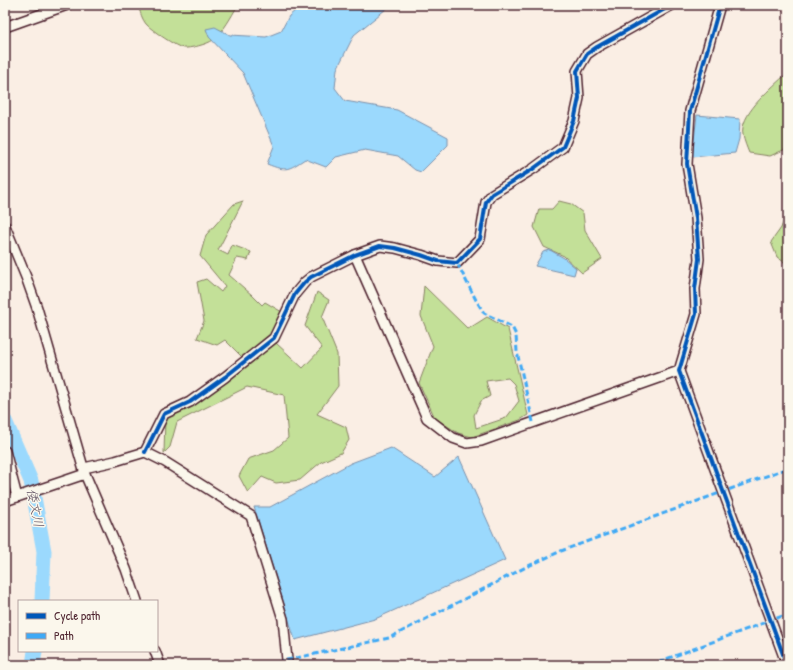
<svg xmlns="http://www.w3.org/2000/svg" width="793" height="670" viewBox="0 0 793 670" font-family="'Patrick Hand','Klee One',sans-serif">
  <rect width="100%" height="100%" fill="#faeee4"/>
  <filter id="ink" filterUnits="userSpaceOnUse"><feTurbulence type="fractalNoise" baseFrequency=".025" numOctaves="2"/><feDisplacementMap in="SourceGraphic" scale="8" xChannelSelector="R" yChannelSelector="G"/><feConvolveMatrix kernelMatrix="1 2 1 2 8 2 1 2 1" color-interpolation-filters="sRGB"/></filter>
  <g filter="url(#ink)">
    <g fill="#c3e098" stroke="#868062" fill-rule="evenodd">
      <path d="M138,5H238C231,17 224,31 213,40C208,44 189,49 183,48C176,47 152,30 147,25C142,20 140,11 138,5Z"/>
      <path d="M788,75V148L770,156L749,153C747,148 744,141 743,135C739,115 769,90 783,77Z"/>
      <polygon points="243,201 218,250 228,255 232,245 251,252 248,260 237,258 229,275 252,295 262,305 265,302 282,312 276,343 303,368 322,348 305,326 317,292 329,300 322,317 337,354 338,386 317,414 346,427 349,440 341,453 321,462 300,480 276,483 262,477 248,493 239,476 248,459 274,450 288,438 284,395 247,387 177,422 170,447 164,453 165,418 248,363 225,340 217,345 197,338 204,321 197,282 206,279 221,292 225,286 200,256 206,235 234,204"/>
      <polygon points="559,201 571,204 583,213 585,230 602,259 582,273 564,256 544,247 534,227 539,209 552,209"/>
      <polygon points="788,209 788,265 777,257 771,242 781,228"/>
      <path d="M424,286L468,329L487,317L508,329L528,415L520,420L472,437L458,433L435,418L419,383L433,346L421,316ZM508,378L514,384L519,401L506,418L476,428L474,415L481,401L490,396L486,381Z"/>
    </g>
    <g fill="#9bd9fd" stroke="#7b8fa9">
      <path d="M302,5H427L424,7L391,5L354,35L337,69L335,88L345,101L397,110L448,137V145L421,172L415,170L398,156L365,150L336,157L326,167L305,159C288,170 287,172 267,164L274,146L243,73L209,37L206,29L215,27L230,35L266,37L281,31L289,16Z"/>
      <polygon points="697,115 740,119 739,139 735,153 692,157"/>
      <polygon points="550,250 564,258 576,268 574,275 535,266 543,252"/>
      <polygon points="391,448 435,477 459,457 505,560 375,619 295,640 254,507 270,507 351,463"/>
    </g>
    <g fill="none" stroke-linecap="round" stroke-linejoin="round">
      <g stroke="#9bd9fd" stroke-width="15">
        <polyline points="5,421 31,481 44,551 42,601"/>
        <polyline points="33,665 35,651"/>
      </g>
      <g stroke="#4a1f2b" stroke-width="12">
        <g id="street">
          <polyline points="720,5 690,111 687,164 696,218 699,259 695,289 696,314 679,371 787,665"/>
          <polyline points="5,27 67,5"/>
          <polyline points="5,226 26,277 37,308 85,474 126,569 137,601"/>
          <polyline points="355,255 427,418 453,438 467,443 481,441 679,371"/>
          <polyline points="5,451 17,497"/>
          <polyline points="145,452 164,414 190,402 225,377 274,338 295,294 305,282 311,277 355,255 380,246 395,248 421,255 438,261 457,263 480,239 486,202 492,194 533,169 563,147 574,121 579,98 577,71 587,54 597,47 672,5"/>
          <polyline points="84,468 115,461 145,452 165,462 251,516 283,619 287,660"/>
          <polyline points="5,501 85,474"/>
          <polyline points="155,651 160,665"/>
        </g>
      </g>
      <use href="#street" stroke="#fbf7ec" stroke-width="9"/>
      <g stroke="#3fa9f5" stroke-width="3" stroke-dasharray="6 3" stroke-linecap="butt">
        <polyline points="457,263 476,300 484,313 512,327 516,335 517,352 533,422"/>
        <polyline points="269,665 287,660 389,638 526,567 561,551 788,468"/>
        <polyline points="650,665 788,614"/>
      </g>
      <g stroke="#fbf7ec" stroke-width="6">
        <g id="cycleway">
          <polyline points="720,5 690,111 687,164 696,218 699,259 695,289 696,314 679,371 787,665"/>
          <polyline points="145,452 164,414 190,402 225,377 274,338 295,294 305,282 311,277 355,255 380,246 395,248 421,255 438,261 457,263 480,239 486,202 492,194 533,169 563,147 574,121 579,98 577,71 587,54 597,47 672,5"/>
        </g>
      </g>
      <use href="#cycleway" stroke="#0057b8" stroke-width="4"/>
    </g>
  </g>
  <g text-anchor="middle" dominant-baseline="central" stroke-width="3" stroke-linejoin="round" paint-order="stroke">
    <g font-size="13" font-style="italic" fill="#5e4e60" stroke="#fbf7ec">
      <text transform="translate(36 508) rotate(79)">倭文川</text>
    </g>
  </g>
  <rect width="793" height="670" fill="none" stroke="#fbf7ec" stroke-width="20"/>
  <rect x="10" y="10" width="773" height="650" fill="none" stroke="#4a1f2b" stroke-width="1.5" filter="url(#ink)"/>
  <rect x="18" y="600" width="140" height="52" fill="#fbf7ec" stroke="#b4a19f"/>
  <rect x="26" y="613" width="20" height="6" fill="#0057b8" stroke="#b4a19f"/>
  <text x="54" y="620" font-size="12" fill="#4a1f2b">Cycle path</text>
  <rect x="26" y="633" width="20" height="6" fill="#3fa9f5" stroke="#b4a19f"/>
  <text x="54" y="640" font-size="12" fill="#4a1f2b">Path</text>
</svg>
